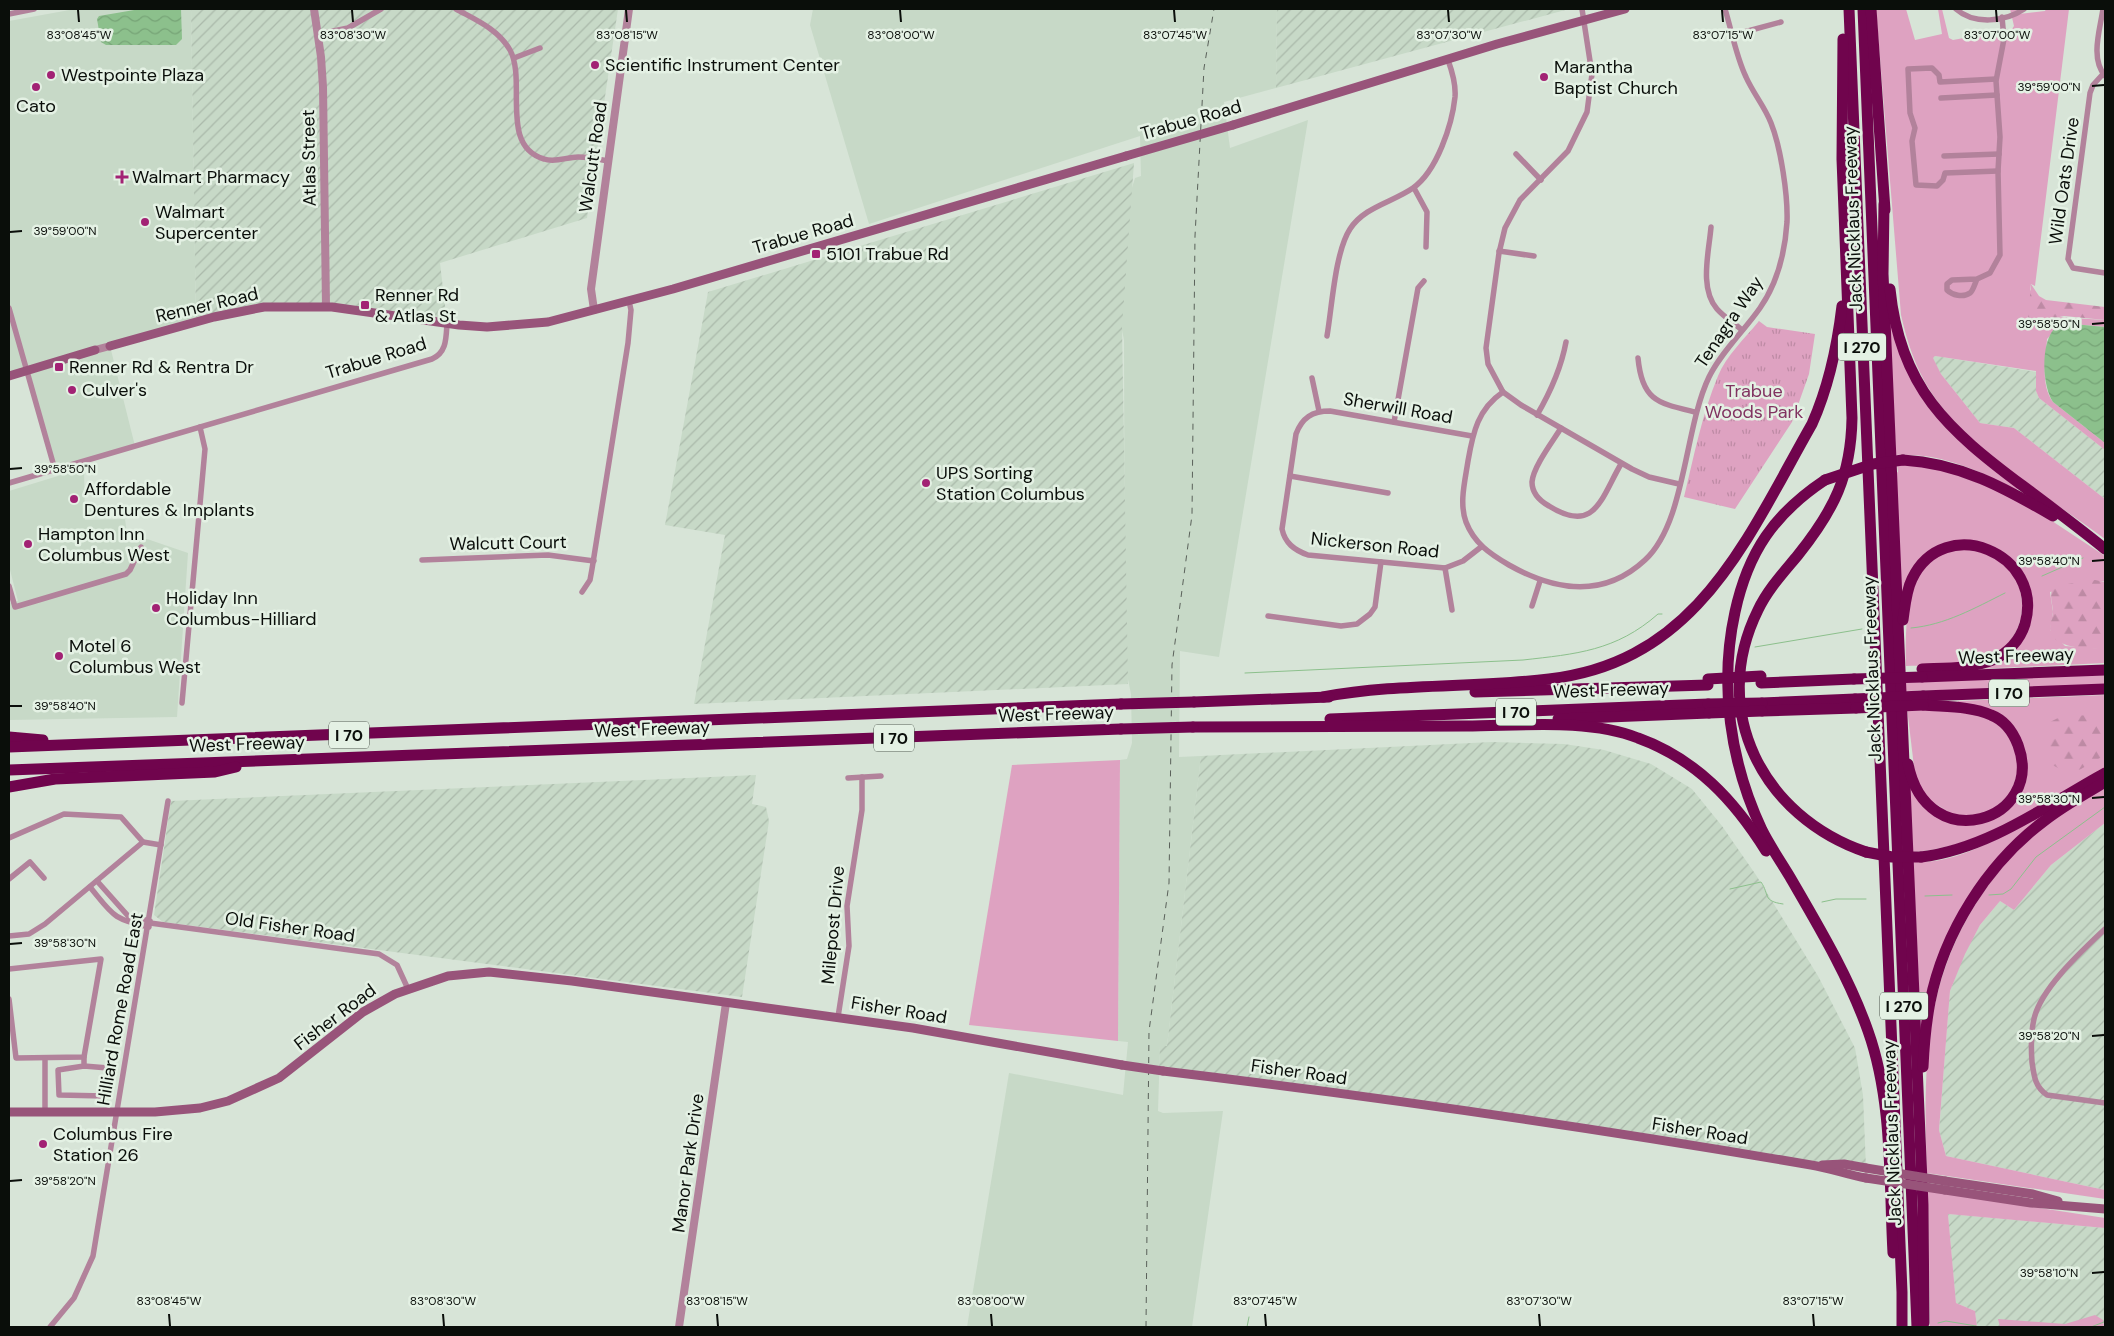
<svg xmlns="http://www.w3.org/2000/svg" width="2114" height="1336" viewBox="0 0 2114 1336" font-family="'DM Sans',sans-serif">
  <defs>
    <pattern id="industrial-furrows" width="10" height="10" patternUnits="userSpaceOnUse" patternTransform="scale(1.25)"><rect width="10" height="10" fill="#c7d9c7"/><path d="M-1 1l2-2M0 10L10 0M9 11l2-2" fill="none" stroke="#aab9aa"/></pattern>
    <pattern id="forest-firs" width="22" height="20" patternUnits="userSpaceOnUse" patternTransform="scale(1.25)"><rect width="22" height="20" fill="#dea2c1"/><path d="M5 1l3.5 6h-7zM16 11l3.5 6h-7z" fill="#bd8aa4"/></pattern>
    <pattern id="park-tufts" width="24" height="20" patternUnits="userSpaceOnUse" patternTransform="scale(1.25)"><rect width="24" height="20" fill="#dea2c1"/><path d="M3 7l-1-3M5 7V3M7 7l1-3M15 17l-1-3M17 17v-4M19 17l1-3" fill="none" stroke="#bd8aa4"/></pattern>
    <pattern id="water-waves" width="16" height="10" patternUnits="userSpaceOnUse" patternTransform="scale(1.25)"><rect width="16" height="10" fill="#8cc08c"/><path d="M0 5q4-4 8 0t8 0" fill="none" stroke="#77a477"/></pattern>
  </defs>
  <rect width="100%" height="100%" fill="#d7e4d7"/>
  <g fill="#c7d9c7">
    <polygon points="75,9 191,9 196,322 110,346 135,446 55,470 27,371 9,376 9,21"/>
    <polygon points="813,9 1277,9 1276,88 1224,102 1230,148 1308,120 1219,657 1180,651 1179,757 1201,756 1167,1046 1160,1046 1158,1111 1163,1113 1223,1111 1192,1327 967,1327 1009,1073 1123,1095 1128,1042 1118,1041 1120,760 1127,759 1132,743 1131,694 1125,665 1124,340 1113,286 1126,207 1135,178 1141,176 1140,136 869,224 810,25"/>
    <polygon points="84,468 85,520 125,519 128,541 147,539 188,553 177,717 9,720 9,603 18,601 9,566 9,491"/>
  </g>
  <g fill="url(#industrial-furrows)">
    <polygon points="191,9 618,9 587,218 440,263 447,323 294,306 196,322"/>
    <polygon points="1277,9 1569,9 1276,88"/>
    <polygon points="1134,163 1122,327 1128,684 694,704 725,535 665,525 708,292"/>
    <polygon points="1935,356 2037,372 2036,391 2039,398 2105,450 2105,499 2014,428 1980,423 1941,374 1932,358"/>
    <polygon points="1492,742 1564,744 1604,750 1651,764 1692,789 1722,826 1756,875 1818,976 1855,1048 1863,1095 1866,1168 1814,1165 1159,1070 1160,1046 1167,1046 1201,756"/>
    <polygon points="756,775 752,804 766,807 769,821 742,997 163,922 154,915 171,801"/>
    <polygon points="2105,823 2105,1190 1946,1156 1939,1130 1950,991 1964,954 1980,925 2000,901 2014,910 2051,865"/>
    <polygon points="1948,1214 2105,1228 2105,1327 1977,1327 1975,1311 1956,1303"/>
  </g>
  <g fill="#dea2c1">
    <path d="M1876,9H1906L1915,40L1942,34L1938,9H1942L1949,38L1953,40L2012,29L2014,26L2010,9H2015L2019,14L2045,11L2046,9H2069L2035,286L2031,284L2030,290L2056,317L2105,320V327L2063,323L2047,339C2046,360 2040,384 2053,402L2105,443V450L2039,398L2036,391V371L1935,356L1933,358L1941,374L1980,423L2014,428L2105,499V539C2046,495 1973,455 1931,392C1916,369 1907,342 1901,315Z"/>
    <path d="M1889,315L1922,394L2018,488L2017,490C1977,470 1942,453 1896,455Z"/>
    <polygon points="1906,464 1941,469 2000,491 2052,521 2105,556 2105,582 2103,581 2050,592 2053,612 2050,630 2065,646 2105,649 2105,663 1976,669 2009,652 2029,599 1995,549 1938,548 1901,598 1896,473 1898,472 1897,465"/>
    <path d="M1981,550C1990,555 2007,563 2012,572C2030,600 2024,638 1993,655C1970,669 1932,665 1906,666C1906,628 1903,569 1946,552C1955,548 1971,550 1981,550Z"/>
    <polygon points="2105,675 2105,685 1906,691 1906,682"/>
    <path d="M2105,695V769C2046,802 1983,847 1913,852L1909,785H1911L1919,799L1981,822L2022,786L2015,733L1957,703L1958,701Z"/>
    <polygon points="1907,708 1959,711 1993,719 2012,739 2019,768 2011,793 1988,814 1961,817 1927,800 1915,775"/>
    <polygon points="1120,760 1118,1041 969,1025 1012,765"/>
    <path d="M2105,786V823L2051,865L2014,910L2000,901L1980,925L1965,954L1950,991L1939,1130L1946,1156L2105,1190V1199L1927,1173C1923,1064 1923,974 1990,883C2007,860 2025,839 2047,822C2065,808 2086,798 2105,786Z"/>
    <path d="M2049,810L2011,846L1947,943L1922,1055L1913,862C1962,864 2007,833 2049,810Z"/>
    <polygon points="1928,1191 2105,1218 2105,1228 1948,1214 1956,1303 1975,1311 1977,1327 1930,1327"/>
    <polygon points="2095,1315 2103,1320 2104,1327 2000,1327 1998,1319 2065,1324"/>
  </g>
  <g fill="url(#forest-firs)">
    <polygon points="2031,284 2039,296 2046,300 2105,307 2105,320 2064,316 2032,323 2028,319"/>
    <path d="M2095,580L2105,582V649C2090,649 2051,649 2050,629C2050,623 2052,618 2053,613C2053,603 2048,595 2054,586Z"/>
    <polygon points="2105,713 2105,755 2081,769 2068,774 2051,764 2046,728 2050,722 2058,718"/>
  </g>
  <path fill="url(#park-tufts)" d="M1759,321L1767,327L1815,334L1809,374L1792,422L1735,509L1684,497C1694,456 1702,414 1718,376C1726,356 1745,338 1759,321Z"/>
  <g fill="url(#water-waves)">
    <polygon points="140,9 181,9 182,39 176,45 106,45 101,42 97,19 99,16"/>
    <path d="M2063,323L2105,327V443L2053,402C2041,385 2039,330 2063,323Z"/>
  </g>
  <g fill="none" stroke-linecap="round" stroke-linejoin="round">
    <g stroke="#8cc08c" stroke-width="1">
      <polyline points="2042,576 2083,558"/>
      <path d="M1911,628C1945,625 1975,608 2005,593"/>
      <polyline points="1755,647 1862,629"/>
      <path d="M1245,673L1523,660C1576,654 1616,651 1658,614H1662"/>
      <path d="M1730,889L1761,882C1770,895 1762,901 1783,904"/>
      <polyline points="1989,895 2003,894 2011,889 2036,857 2105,807"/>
      <polyline points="1925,896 1952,895"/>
      <polyline points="1822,902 1836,899 1866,899"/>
      <polyline points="1938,1323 1946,1321 1976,1326"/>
      <polyline points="1247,1327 1249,1317"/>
      <polyline points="2091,1327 2104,1322"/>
    </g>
    <g stroke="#b2829b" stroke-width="5.5">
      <path d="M456,9C476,20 498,29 510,50C527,81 499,146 544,159C555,163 567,157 578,157C588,157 598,159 608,161"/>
      <polyline points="1582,9 1592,74 1587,112 1568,151 1520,200 1505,228 1499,253 1486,348 1488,364 1503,392 1521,405 1632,469 1649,477 1679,484"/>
      <path d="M1956,9C1974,25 2005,22 2024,9"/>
      <path d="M2103,9C2100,30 2090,58 2105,76"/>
      <polyline points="9,14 34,9"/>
      <polyline points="319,34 348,28 381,9"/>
      <polyline points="1733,35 1781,22"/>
      <polyline points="514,58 540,48"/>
      <polyline points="2103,74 2093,85 2090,93 2068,259 2073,268 2105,273"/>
      <polyline points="1996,79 1940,82 1939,75 1932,68 1908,69 1910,113 1915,128 1912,141 1916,185 1937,186 1943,180 1945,173 1998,171"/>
      <polyline points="1941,98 1997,95"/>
      <polyline points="1516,154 1541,180"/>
      <polyline points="1944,156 1999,154"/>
      <polyline points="1414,188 1427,212 1426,247"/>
      <path d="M1711,227C1709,252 1699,288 1717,309C1724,317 1734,323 1742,330"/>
      <polyline points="1499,251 1534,256"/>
      <path d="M1977,279L1952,280L1947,284V290C1952,295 1963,298 1970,293C1973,291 1975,283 1977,279L1990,273L2000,255L1998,171L2000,137L1996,81L2004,39L2002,17"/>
      <polyline points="9,308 55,470"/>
      <path d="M1327,336C1332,307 1335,252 1350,229C1364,207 1393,202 1413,188C1437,171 1452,125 1455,97C1456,85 1452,71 1448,60"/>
      <path d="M1638,358C1642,401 1658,403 1695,412"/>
      <polyline points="1312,378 1319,411"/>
      <path d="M1503,392C1478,409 1473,432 1468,461C1465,481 1459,503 1466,522C1474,543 1490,554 1509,565C1555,591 1603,599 1645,560C1686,522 1684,429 1709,377C1722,351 1744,331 1760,308C1778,282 1785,253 1787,222C1788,196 1781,148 1771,123C1765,107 1753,93 1746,77C1736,56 1732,32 1725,9"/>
      <path d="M1537,415C1551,391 1561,369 1566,342"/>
      <polyline points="1394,422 1418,288 1424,281"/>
      <path d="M1561,428C1553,441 1533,467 1532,482C1532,494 1540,501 1549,506C1595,535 1601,498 1621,464"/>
      <path d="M1472,436L1330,411C1312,411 1302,418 1296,434L1282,529C1285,543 1294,550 1308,555L1445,568L1463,561L1481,547"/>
      <polyline points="1290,476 1388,493"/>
      <path d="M9,483L432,359C447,352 446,338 447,323"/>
      <polyline points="422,560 548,555 594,561"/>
      <polyline points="1445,568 1452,610"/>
      <polyline points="9,586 15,607 126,574 130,570 141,547"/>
      <polyline points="582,592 590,580 592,569 628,343 631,310 629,301"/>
      <polyline points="1532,606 1540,581"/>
      <polyline points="1268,616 1341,626 1357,624 1370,614 1375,607 1381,562"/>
      <polyline points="182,703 205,449 200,427"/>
      <polyline points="848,778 881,776"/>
      <polyline points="9,838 64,814 121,817 143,842 161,845"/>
      <polyline points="9,879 30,862 44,878"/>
      <polyline points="97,881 129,917 150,921"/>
      <path d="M90,887C113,915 112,919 149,927"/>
      <polyline points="150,923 379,954 397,965 408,989"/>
      <path d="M2105,929C2082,951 2041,988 2034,1019C2031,1032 2031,1048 2032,1062C2034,1076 2035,1087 2047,1095L2105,1103"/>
      <polyline points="9,936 29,934 45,924 143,842"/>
      <polyline points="9,969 101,959 84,1057 16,1058 9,999"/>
      <polyline points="838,1017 849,946 847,906 862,810 862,777"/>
      <polyline points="84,1057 84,1066 108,1068 111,1071 106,1094 104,1096 59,1095 58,1070 84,1066"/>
      <polyline points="45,1112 45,1058"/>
      <polyline points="50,1327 74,1298 93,1256 168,801"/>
    </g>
    <g stroke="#b2829b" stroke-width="8">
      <polyline points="314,9 321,57 323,87 326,306"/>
      <polyline points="594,310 591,289 629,9"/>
      <polyline points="95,350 110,346"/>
      <polyline points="679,1327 726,1003"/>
    </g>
    <g stroke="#98547a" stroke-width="9">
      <polyline points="1233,125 1497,44 1625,9"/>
      <polyline points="110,346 214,317 264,307 332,307 459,325 487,327 548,322 673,289 1126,156"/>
      <polyline points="9,376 95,350"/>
      <path d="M1163,1071C1380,1097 1596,1128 1811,1165C1830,1168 1848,1175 1866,1178"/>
      <polyline points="9,1112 155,1112 200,1108 228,1101 279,1078 363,1012 395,994 448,976 489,972 572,981 913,1028 1122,1065"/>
      <polyline points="1822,1165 1844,1164 1866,1168"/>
      <polyline points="1945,1181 2033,1194 2058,1201"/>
      <polyline points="1945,1190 2031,1203 2105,1209"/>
    </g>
    <g stroke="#70044d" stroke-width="11">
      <polyline points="1849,9 1902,1292 1902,1327"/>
      <polyline points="1863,9 1917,1327"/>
      <polyline points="1871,9 1885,210"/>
      <path d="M1843,39L1842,159L1852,418C1851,476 1834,510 1798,555C1784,572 1768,589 1758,610C1708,711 1763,817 1866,852"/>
      <polyline points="1884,204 1883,274 1923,1205 1924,1323"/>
      <path d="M1890,289C1900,388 1948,430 2023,486C2051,507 2078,527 2105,549"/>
      <path d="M1903,460C1960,463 2005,488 2053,516"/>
      <path d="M1825,480C1774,514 1748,552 1735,612C1719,685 1730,762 1762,830C1770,846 1781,862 1790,877C1819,927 1849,977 1868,1031C1893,1101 1889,1181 1893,1253"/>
      <path d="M1903,620C1905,606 1906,591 1912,579C1944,512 2045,553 2025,624C2020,640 2008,653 1993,660C1970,669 1946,668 1922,669"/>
      <polyline points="1922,677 2105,670"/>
      <polyline points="1761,683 1854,679"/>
      <polyline points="1475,692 1708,685"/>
      <polyline points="1923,696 2105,689"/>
      <path d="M1323,697C1397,683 1474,688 1549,679C1698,662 1747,538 1812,424C1829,386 1837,348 1842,306"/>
      <polyline points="1194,702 1329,697"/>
      <polyline points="1762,703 1855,699"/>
      <polyline points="1762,711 1856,708"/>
      <polyline points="1330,719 1708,704"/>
      <polyline points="1558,719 1709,713"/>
      <path d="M1193,727C1284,727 1375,727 1466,726C1519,726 1588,718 1638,738C1696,759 1734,800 1766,851"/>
      <polyline points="9,737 43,740"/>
      <polyline points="9,747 1121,704"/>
      <path d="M1908,764C1927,859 2046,821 2018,745C2013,732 2004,720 1991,715C1971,706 1945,707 1923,705"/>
      <polyline points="9,770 1121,729"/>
      <polyline points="9,787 55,779 215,772 236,767"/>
      <path d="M1921,857C1988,849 2047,805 2105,773"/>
      <path d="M1923,1067C1924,1045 1926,1023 1930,1002C1944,932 1987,864 2044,821C2063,806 2085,794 2105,782"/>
    </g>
    <polyline stroke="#5a615a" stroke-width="1" stroke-dasharray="6 6" stroke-linecap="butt" points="1146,1327 1149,1031 1169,883 1172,665 1192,515 1195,236 1204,68 1214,9"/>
    <g stroke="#98547a" stroke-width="9">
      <polyline points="1126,156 1233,125"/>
      <polyline points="1122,1065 1163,1071"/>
      <polyline points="1866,1168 1945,1181"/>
      <polyline points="1866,1178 1945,1190"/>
    </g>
    <g stroke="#70044d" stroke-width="11">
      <polyline points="1825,480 1873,464 1903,460"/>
      <polyline points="1708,679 1761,676"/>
      <polyline points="1854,679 1922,677"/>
      <polyline points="1855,699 1923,696"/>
      <polyline points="1121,704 1194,702"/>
      <polyline points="1708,704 1762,703"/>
      <polyline points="1856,708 1923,705"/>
      <polyline points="1709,713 1762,711"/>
      <polyline points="1121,729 1193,727"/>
      <polyline points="1866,852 1892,857 1921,857"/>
    </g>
  </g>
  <path fill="none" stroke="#0a0e0a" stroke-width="2" d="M78,10L79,22M352,10L353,22M626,10L627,22M900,10L901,22M1174,10L1175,22M1448,10L1449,22M1722,10L1723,22M1996,10L1997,22M2092,86L2104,85M10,232L22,231M2092,324L2104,323M10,469L22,468M2092,561L2104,560M10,706H22M2092,798L2104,797M10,944L22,943M2092,1036L2104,1035M10,1181L22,1180M2092,1273L2104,1272M169,1314L170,1326M443,1314L444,1326M717,1314L718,1326M991,1314L992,1326M1265,1314L1266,1326M1539,1314L1540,1326M1813,1314L1814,1326"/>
  <g fill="#a22274" stroke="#e4f1e4" stroke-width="2">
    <circle cx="595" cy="65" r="5"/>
    <circle cx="51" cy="75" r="5"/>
    <circle cx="1544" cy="77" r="5"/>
    <circle cx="36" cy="87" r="5"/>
    <path d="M119.5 169.5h5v5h5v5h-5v5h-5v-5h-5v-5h5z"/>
    <circle cx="145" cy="222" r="5"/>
    <rect x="811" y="249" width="10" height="10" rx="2.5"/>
    <rect x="360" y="300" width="10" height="10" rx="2.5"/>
    <rect x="54" y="362" width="10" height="10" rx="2.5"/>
    <circle cx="72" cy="390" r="5"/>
    <circle cx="926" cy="483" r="5"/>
    <circle cx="74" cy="499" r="5"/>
    <circle cx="28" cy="544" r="5"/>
    <circle cx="156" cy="608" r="5"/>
    <circle cx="59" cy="656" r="5"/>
    <circle cx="43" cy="1144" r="5"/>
  </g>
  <g text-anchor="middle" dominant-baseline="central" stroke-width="5" stroke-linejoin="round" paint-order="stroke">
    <g fill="#e4f1e4" stroke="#4b524b" stroke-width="1">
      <rect x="1838" y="333.5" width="48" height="27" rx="4"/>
      <rect x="1989" y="679.5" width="40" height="27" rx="4"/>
      <rect x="1496" y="698.5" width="40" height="27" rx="4"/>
      <rect x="329" y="721.5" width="40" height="27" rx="4"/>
      <rect x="874" y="724.5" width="40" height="27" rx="4"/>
      <rect x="1880" y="992.5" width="48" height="27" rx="4"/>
    </g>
    <g font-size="16" font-weight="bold" fill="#0a0e0a">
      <text x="1862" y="347">I 270</text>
      <text x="2009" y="693">I 70</text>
      <text x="1516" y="712">I 70</text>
      <text x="349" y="735">I 70</text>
      <text x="894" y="738">I 70</text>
      <text x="1904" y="1006">I 270</text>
    </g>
    <g font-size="18" fill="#0a0e0a" stroke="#e4f1e4" text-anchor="start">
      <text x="605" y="65">Scientific Instrument Center</text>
      <text x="1554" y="67">Marantha<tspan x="1554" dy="21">Baptist Church</tspan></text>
      <text x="61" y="75">Westpointe Plaza</text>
      <text x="36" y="106" text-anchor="middle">Cato</text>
      <text x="132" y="177">Walmart Pharmacy</text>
      <text x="155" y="212">Walmart<tspan x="155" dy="21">Supercenter</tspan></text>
      <text x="826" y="254">5101 Trabue Rd</text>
      <text x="375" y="295">Renner Rd<tspan x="375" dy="21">&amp; Atlas St</tspan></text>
      <text x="69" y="367">Renner Rd &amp; Rentra Dr</text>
      <text x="82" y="390">Culver's</text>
      <text x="936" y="473">UPS Sorting<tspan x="936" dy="21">Station Columbus</tspan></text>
      <text x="84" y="489">Affordable<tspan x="84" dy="21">Dentures &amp; Implants</tspan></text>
      <text x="38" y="534">Hampton Inn<tspan x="38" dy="21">Columbus West</tspan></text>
      <text x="166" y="598">Holiday Inn<tspan x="166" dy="21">Columbus-Hilliard</tspan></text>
      <text x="69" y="646">Motel 6<tspan x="69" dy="21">Columbus West</tspan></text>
      <text x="53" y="1134">Columbus Fire<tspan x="53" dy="21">Station 26</tspan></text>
    </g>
    <g font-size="18" fill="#0a0e0a" stroke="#e4f1e4">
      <text transform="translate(1191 120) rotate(-16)">Trabue Road</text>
      <text transform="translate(593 157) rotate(-82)">Walcutt Road</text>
      <text transform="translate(309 158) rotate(-91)">Atlas Street</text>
      <text transform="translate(2064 181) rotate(-82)">Wild Oats Drive</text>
      <text transform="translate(1853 219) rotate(-92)">Jack Nicklaus Freeway</text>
      <text transform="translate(803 234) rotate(-16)">Trabue Road</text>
      <text transform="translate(207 305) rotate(-13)">Renner Road</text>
      <text transform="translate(1729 322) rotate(-56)">Tenagra Way</text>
      <text transform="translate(376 358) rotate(-17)">Trabue Road</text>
      <text transform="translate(1398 408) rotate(10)">Sherwill Road</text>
      <text transform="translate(508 543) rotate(-1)">Walcutt Court</text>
      <text transform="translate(1375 545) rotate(6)">Nickerson Road</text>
      <text transform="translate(2016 656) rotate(-2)">West Freeway</text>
      <text transform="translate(1872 669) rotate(-92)">Jack Nicklaus Freeway</text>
      <text transform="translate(1611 690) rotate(-2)">West Freeway</text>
      <text transform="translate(1056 714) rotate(-2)">West Freeway</text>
      <text transform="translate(652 729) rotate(-2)">West Freeway</text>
      <text transform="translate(247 744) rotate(-2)">West Freeway</text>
      <text transform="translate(833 925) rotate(-85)">Milepost Drive</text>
      <text transform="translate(290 927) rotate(8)">Old Fisher Road</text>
      <text transform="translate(120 1009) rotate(-80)">Hilliard Rome Road East</text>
      <text transform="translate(899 1010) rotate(9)">Fisher Road</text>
      <text transform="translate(335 1017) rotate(-37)">Fisher Road</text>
      <text transform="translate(1299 1072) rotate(8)">Fisher Road</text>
      <text transform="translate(1700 1131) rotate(9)">Fisher Road</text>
      <text transform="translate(1892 1133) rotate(-92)">Jack Nicklaus Freeway</text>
      <text transform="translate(688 1163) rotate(-82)">Manor Park Drive</text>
    </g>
    <g font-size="18" fill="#813361" stroke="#e4f1e4">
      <text x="1754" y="391">Trabue<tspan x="1754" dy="21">Woods Park</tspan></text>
    </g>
  </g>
  <g font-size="12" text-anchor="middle" fill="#0a0e0a" stroke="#e4f1e4" stroke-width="5" stroke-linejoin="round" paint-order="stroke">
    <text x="79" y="39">83°08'45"W</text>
    <text x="353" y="39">83°08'30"W</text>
    <text x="627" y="39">83°08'15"W</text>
    <text x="901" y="39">83°08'00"W</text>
    <text x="1175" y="39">83°07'45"W</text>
    <text x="1449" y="39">83°07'30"W</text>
    <text x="1723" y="39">83°07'15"W</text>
    <text x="1997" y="39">83°07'00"W</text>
    <text x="2049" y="91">39°59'00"N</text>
    <text x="65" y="235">39°59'00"N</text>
    <text x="2049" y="328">39°58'50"N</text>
    <text x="65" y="473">39°58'50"N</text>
    <text x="2049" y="565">39°58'40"N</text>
    <text x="65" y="710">39°58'40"N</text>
    <text x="2049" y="803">39°58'30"N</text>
    <text x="65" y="947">39°58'30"N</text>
    <text x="2049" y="1040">39°58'20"N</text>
    <text x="65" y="1185">39°58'20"N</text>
    <text x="2049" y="1277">39°58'10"N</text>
    <text x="169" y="1305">83°08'45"W</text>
    <text x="443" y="1305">83°08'30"W</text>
    <text x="717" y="1305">83°08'15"W</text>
    <text x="991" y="1305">83°08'00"W</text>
    <text x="1265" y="1305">83°07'45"W</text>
    <text x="1539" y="1305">83°07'30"W</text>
    <text x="1813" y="1305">83°07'15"W</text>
  </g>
  <rect width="2114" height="1336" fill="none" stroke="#0a0e0a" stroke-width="20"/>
</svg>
